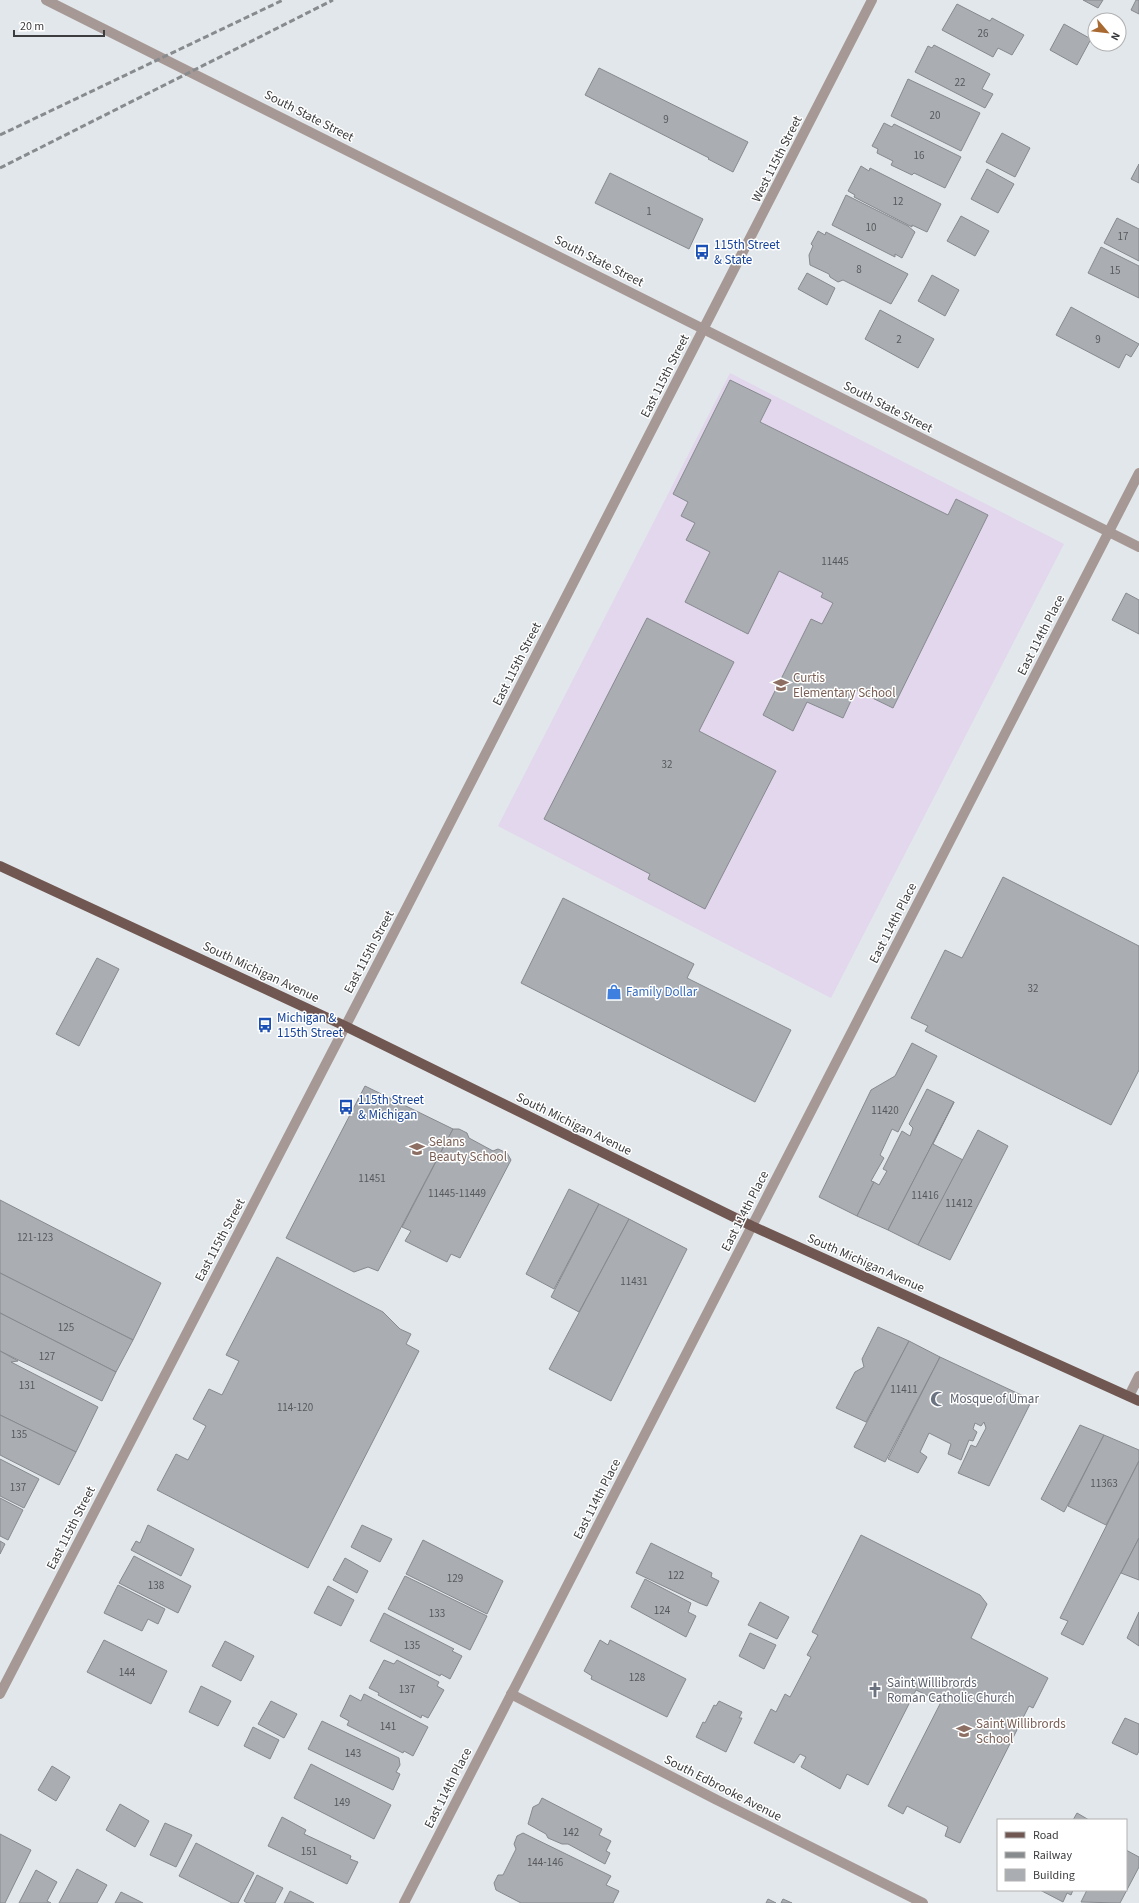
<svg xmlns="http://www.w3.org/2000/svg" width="1139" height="1903" viewBox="0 0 1139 1903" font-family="'Source Sans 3',sans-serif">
  <rect width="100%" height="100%" fill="#e2e7eb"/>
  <polygon fill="#e2d7ec" points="730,373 1064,544 831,998 498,826"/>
  <g fill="#aaaeb3" stroke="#868a8e">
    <polygon points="1083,0 1103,0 1098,8"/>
    <polygon points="1136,0 1139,0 1139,14 1131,10"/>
    <polygon points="957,4 990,21 992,18 1024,35 1012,55 998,48 993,57 942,30"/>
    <polygon points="1064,24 1091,39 1077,65 1050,50"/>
    <polygon points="934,45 990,74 982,89 993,94 985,108 915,72 928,46 932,48"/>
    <polygon points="599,68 748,142 733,172 708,159 709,158 585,95"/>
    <polygon points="908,79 980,113 961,151 891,116"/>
    <polygon points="884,123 892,127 894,124 961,157 945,188 914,173 912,175 891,165 893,161 877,153 878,149 872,146"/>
    <polygon points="1002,133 1030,148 1015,177 986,162"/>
    <polygon points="1139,164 1139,183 1131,179"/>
    <polygon points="861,166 869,171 870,168 941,204 927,232 912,225 912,227 854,197 855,195 848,191"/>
    <polygon points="987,169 1014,184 998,213 971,199"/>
    <polygon points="610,173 703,219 689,249 595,203"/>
    <polygon points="846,195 908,226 915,232 902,258 895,254 895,257 832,225"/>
    <polygon points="961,216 989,231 975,256 947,241"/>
    <polygon points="1117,218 1139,229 1139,261 1104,243"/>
    <polygon points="818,231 825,235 826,232 908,274 891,304 843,280 838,282 830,277 829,274 810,265 809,255 813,246 811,244"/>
    <polygon points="1101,247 1139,266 1139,298 1088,273"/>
    <polygon points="807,273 835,288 827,305 798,289"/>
    <polygon points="932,275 959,290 945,316 918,301"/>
    <polygon points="1071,307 1139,344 1131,357 1126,354 1119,368 1056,335"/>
    <polygon points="880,310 934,339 918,368 865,339"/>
    <polygon points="730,380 771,400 760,422 948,515 956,499 988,515 893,708 856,690 843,718 807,702 793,731 763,715 811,619 822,624 833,603 821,597 823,593 779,571 748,634 685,602 710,552 686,540 695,523 681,516 688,502 673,494"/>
    <polygon points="1126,593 1139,600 1139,634 1112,620"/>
    <polygon points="647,618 734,662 699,731 776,771 705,909 648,879 650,874 544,819"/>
    <polygon points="1003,877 1139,946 1139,1070 1111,1125 925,1031 928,1026 911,1018 945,950 962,958"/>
    <polygon points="563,898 694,964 687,978 791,1030 755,1102 521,983"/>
    <polygon points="97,958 119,969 79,1046 56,1034"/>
    <polygon points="912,1043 937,1056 898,1132 892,1129 880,1155 884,1158 871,1181 874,1182 857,1216 819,1197 871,1090 895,1076"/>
    <polygon points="365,1086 453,1129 378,1271 368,1267 354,1272 286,1238"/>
    <polygon points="927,1089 954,1102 888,1230 857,1216 874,1182 879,1185 887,1171 883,1169 902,1131 910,1136 913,1128 909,1124"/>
    <polygon points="954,1102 933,1144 963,1160 918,1245 888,1230"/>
    <polygon points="453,1129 459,1129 467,1133 469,1138 493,1151 498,1149 507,1153 511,1160 460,1258 451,1254 447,1262 405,1241 411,1231 402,1227"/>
    <polygon points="978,1130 1008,1146 950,1260 918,1245"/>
    <polygon points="569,1189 599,1204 554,1289 526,1274"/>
    <polygon points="0,1200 161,1283 133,1340 0,1273"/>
    <polygon points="599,1204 629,1219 579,1312 551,1297"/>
    <polygon points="629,1219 687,1249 611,1401 549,1369"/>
    <polygon points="277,1257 383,1312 400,1329 411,1334 406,1344 419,1351 308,1568 157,1490 176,1454 188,1460 206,1426 193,1419 209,1389 222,1395 239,1361 226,1355"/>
    <polygon points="0,1273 133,1340 116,1372 0,1313"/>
    <polygon points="0,1313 116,1372 102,1401 0,1351"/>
    <polygon points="878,1327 909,1341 866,1422 836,1408 855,1372 864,1367 862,1359"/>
    <polygon points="909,1341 940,1357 885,1462 854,1447"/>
    <polygon points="0,1351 18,1361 11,1362 98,1407 76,1452 0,1415"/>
    <polygon points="940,1357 1032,1400 989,1486 958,1473 971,1445 976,1447 986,1428 984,1422 981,1426 975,1423 973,1429 977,1432 973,1441 969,1440 961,1460 948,1454 951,1444 929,1433 920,1452 927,1457 918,1473 888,1459"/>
    <polygon points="0,1415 76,1452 59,1485 0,1455"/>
    <polygon points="1080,1425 1104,1435 1064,1512 1041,1499"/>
    <polygon points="1104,1435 1139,1450 1139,1461 1106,1525 1068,1506"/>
    <polygon points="0,1459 39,1479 24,1508 0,1496"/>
    <polygon points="1139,1461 1139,1538 1083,1645 1061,1634 1068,1621 1060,1618"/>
    <polygon points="0,1498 23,1510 8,1540 0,1536"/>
    <polygon points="148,1525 194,1549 181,1576 131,1550 136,1541 140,1543"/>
    <polygon points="362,1525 392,1539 380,1562 351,1547"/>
    <polygon points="861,1535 980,1595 987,1604 971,1638 1048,1678 1033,1708 1029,1706 960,1843 945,1836 948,1827 907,1806 903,1814 888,1806 941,1702 916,1690 868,1785 847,1774 840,1789 801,1767 806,1757 800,1754 794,1763 754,1743 771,1709 776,1712 785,1694 790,1697 811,1657 807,1655 818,1635 812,1632"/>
    <polygon points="1139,1538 1139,1580 1121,1573"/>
    <polygon points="423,1540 503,1581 487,1614 406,1574"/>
    <polygon points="0,1541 5,1544 0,1554"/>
    <polygon points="651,1543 712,1573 711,1577 719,1581 707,1606 699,1603 636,1573"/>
    <polygon points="134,1556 191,1586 178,1613 119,1583"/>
    <polygon points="345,1558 368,1571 357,1593 333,1580"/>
    <polygon points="405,1576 487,1616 470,1650 388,1609"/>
    <polygon points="645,1579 691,1603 688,1612 696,1616 686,1637 631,1607"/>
    <polygon points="118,1585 165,1609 158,1624 148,1619 142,1631 104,1613"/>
    <polygon points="328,1586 354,1600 341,1626 314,1613"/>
    <polygon points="760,1602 789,1617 777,1639 748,1625"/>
    <polygon points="1139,1612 1139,1646 1127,1638"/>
    <polygon points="384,1613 454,1649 452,1651 462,1656 450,1679 441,1674 440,1676 370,1641"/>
    <polygon points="750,1633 776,1645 764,1669 739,1656"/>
    <polygon points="104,1640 167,1671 151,1704 87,1672"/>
    <polygon points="600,1640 608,1645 610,1640 686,1679 667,1717 591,1679 592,1676 584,1671"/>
    <polygon points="225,1641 254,1656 241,1681 212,1666"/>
    <polygon points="384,1660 394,1664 397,1660 439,1682 437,1686 444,1690 428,1718 422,1715 421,1718 378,1695 379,1693 369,1688"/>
    <polygon points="201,1686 231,1701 218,1726 189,1712"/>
    <polygon points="364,1694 428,1727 413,1756 404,1751 403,1753 347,1725 349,1721 340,1716 350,1695 361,1701"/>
    <polygon points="271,1701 297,1714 284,1738 258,1724"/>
    <polygon points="719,1701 742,1712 739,1718 742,1718 726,1752 696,1737 703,1722 705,1723 714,1705 716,1706"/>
    <polygon points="1125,1718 1139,1724 1139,1751 1137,1755 1112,1743"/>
    <polygon points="322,1721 399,1758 400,1765 396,1772 400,1774 393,1790 308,1749"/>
    <polygon points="253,1727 279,1740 270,1759 244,1746"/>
    <polygon points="311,1764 391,1805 374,1839 294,1798"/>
    <polygon points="52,1766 70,1777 56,1801 38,1790"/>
    <polygon points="542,1798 602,1829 599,1835 611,1841 606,1851 610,1853 605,1864 568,1844 562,1844 548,1838 546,1834 528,1824 533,1807 539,1804"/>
    <polygon points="120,1804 149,1821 135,1847 106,1830"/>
    <polygon points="1077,1813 1089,1820 1073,1820"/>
    <polygon points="282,1817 306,1830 304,1834 351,1856 350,1859 358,1862 347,1884 268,1846"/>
    <polygon points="165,1823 192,1835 176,1867 150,1855"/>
    <polygon points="523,1833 611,1876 606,1885 619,1891 613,1903 521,1903 496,1890 494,1883 498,1875 503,1875 516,1849 514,1844 517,1836"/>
    <polygon points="0,1834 31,1850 5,1903 0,1903"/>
    <polygon points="196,1843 254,1873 238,1903 232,1903 179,1876"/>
    <polygon points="1126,1850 1139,1857 1139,1867 1120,1903 1081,1902 1087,1890 1126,1890"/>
    <polygon points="77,1869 107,1885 97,1903 59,1903"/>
    <polygon points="36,1870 57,1882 47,1901 51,1903 19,1903"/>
    <polygon points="257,1875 283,1888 275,1903 247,1903 244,1901"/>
    <polygon points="1040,1890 1073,1890 1071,1895 1067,1893 1063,1902"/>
    <polygon points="290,1891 314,1903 284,1903"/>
    <polygon points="121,1892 143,1903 115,1903"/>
    <polygon points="768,1899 776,1903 766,1903"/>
    <polygon points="783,1899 792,1903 781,1903"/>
  </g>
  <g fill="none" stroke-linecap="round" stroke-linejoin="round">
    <g stroke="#a69894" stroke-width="10">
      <polyline points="46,0 1139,547"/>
      <polyline points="1129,1396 1139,1376"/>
      <polyline points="0,1694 406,909 872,0"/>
      <polyline points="511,1694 715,1799 923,1903"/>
      <polyline points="404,1903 1139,473"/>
    </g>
    <polyline stroke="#705751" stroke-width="10" points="0,866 345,1026 752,1226 1139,1401"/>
    <g stroke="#888b8e" stroke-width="3" stroke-dasharray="6 3" stroke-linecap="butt">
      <polyline points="0,135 283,0"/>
      <polyline points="0,168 333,0"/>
    </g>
  </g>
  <defs>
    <g id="bus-bare" transform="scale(1.2)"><path d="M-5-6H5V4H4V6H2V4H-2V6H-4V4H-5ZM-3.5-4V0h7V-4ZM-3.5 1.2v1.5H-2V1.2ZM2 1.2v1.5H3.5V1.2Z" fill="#1a4fb4" stroke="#fff" stroke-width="2.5" paint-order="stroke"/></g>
    <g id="school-bare" transform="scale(1.2)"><path d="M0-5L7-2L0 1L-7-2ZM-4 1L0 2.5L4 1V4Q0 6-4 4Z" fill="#8d6e63" stroke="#fff" stroke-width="2.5" paint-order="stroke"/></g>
    <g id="shop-bare" transform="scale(1.2)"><path d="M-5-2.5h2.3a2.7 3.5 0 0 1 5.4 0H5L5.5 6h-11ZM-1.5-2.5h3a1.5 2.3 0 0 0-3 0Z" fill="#3f7fe0" stroke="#fff" stroke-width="2.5" paint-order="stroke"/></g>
    <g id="mosque-bare" transform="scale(1.2)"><path d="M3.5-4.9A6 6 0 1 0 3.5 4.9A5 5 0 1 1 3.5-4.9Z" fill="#6b7280" stroke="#fff" stroke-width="2.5" paint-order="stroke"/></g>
    <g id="church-bare" transform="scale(1.2)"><path d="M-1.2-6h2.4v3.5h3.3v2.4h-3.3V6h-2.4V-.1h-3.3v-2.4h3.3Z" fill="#6b7280" stroke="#fff" stroke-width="2.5" paint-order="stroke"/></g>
  </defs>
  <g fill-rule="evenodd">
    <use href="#bus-bare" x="702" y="252"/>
    <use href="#school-bare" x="781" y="685"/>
    <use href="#shop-bare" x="614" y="992"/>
    <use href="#bus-bare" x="265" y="1025"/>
    <use href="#bus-bare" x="346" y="1107"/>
    <use href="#school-bare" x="417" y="1149"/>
    <use href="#mosque-bare" x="938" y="1399"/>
    <use href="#church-bare" x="875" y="1690"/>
    <use href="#school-bare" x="964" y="1731"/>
  </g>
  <g text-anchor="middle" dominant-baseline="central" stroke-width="3" stroke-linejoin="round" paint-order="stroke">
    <g font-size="11" fill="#58595c">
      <text x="983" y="33">26</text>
      <text x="960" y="82">22</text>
      <text x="935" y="115">20</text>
      <text x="666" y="119">9</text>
      <text x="919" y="155">16</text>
      <text x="898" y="201">12</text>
      <text x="649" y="211">1</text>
      <text x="871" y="227">10</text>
      <text x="1123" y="236">17</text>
      <text x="859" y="269">8</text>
      <text x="1115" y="270">15</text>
      <text x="899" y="339">2</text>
      <text x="1098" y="339">9</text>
      <text x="835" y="561">11445</text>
      <text x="667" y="764">32</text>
      <text x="1033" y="988">32</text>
      <text x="885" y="1110">11420</text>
      <text x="372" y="1178">11451</text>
      <text x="457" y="1193">11445-11449</text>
      <text x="925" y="1195">11416</text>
      <text x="959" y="1203">11412</text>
      <text x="35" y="1237">121-123</text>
      <text x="634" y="1281">11431</text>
      <text x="66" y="1327">125</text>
      <text x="47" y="1356">127</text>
      <text x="27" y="1385">131</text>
      <text x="904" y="1389">11411</text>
      <text x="295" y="1407">114-120</text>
      <text x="19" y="1434">135</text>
      <text x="1104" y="1483">11363</text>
      <text x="18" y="1487">137</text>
      <text x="676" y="1575">122</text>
      <text x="455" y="1578">129</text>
      <text x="156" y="1585">138</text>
      <text x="662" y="1610">124</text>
      <text x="437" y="1613">133</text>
      <text x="412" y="1645">135</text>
      <text x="127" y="1672">144</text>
      <text x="637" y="1677">128</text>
      <text x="407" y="1689">137</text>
      <text x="388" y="1726">141</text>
      <text x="353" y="1753">143</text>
      <text x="342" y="1802">149</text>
      <text x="571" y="1832">142</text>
      <text x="309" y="1851">151</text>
      <text x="545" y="1862">144-146</text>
    </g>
    <g font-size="13" fill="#3c3d3f" stroke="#fff">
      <text transform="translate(309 116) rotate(27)">South State Street</text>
      <text transform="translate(777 159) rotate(-63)">West 115th Street</text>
      <text transform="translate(599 261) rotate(27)">South State Street</text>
      <text transform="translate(665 376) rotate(-63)">East 115th Street</text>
      <text transform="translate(888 407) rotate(27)">South State Street</text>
      <text transform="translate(1041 635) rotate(-63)">East 114th Place</text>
      <text transform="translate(517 664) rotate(-63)">East 115th Street</text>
      <text transform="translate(893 923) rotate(-63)">East 114th Place</text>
      <text transform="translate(369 952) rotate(-62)">East 115th Street</text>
      <text transform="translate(261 972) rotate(25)">South Michigan Avenue</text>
      <text transform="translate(574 1124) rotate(26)">South Michigan Avenue</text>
      <text transform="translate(745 1211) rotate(-63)">East 114th Place</text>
      <text transform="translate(220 1240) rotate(-62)">East 115th Street</text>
      <text transform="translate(866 1263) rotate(24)">South Michigan Avenue</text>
      <text transform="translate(597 1499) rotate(-63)">East 114th Place</text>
      <text transform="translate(71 1528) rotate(-63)">East 115th Street</text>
      <text transform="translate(448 1788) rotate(-63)">East 114th Place</text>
      <text transform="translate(723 1788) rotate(27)">South Edbrooke Avenue</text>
    </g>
    <g font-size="13" fill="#164399" stroke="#fff" text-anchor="start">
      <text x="714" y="245">115th Street<tspan x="714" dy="15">&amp; State</tspan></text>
      <text x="277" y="1018">Michigan &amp;<tspan x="277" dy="15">115th Street</tspan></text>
      <text x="358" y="1100">115th Street<tspan x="358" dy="15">&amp; Michigan</tspan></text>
    </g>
    <g font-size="13" fill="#785e54" stroke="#fff" text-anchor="start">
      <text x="793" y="678">Curtis<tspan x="793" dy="15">Elementary School</tspan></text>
      <text x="429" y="1142">Selans<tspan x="429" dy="15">Beauty School</tspan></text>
      <text x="976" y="1724">Saint Willibrords<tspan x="976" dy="15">School</tspan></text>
    </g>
    <g font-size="13" fill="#366cbe" stroke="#fff" text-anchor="start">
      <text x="626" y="992">Family Dollar</text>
    </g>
    <g font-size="13" fill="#5b616d" stroke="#fff" text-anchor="start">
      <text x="950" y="1399">Mosque of Umar</text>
      <text x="887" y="1683">Saint Willibrords<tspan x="887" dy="15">Roman Catholic Church</tspan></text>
    </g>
  </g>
  <rect x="997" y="1819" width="130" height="72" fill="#ffffff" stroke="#b1b1b2"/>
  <rect x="1005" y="1832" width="20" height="6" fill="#705751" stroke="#b1b1b2"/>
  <text x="1033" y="1839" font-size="12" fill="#3c3d3f">Road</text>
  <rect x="1005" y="1852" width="20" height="6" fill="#888b8e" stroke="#b1b1b2"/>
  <text x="1033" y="1859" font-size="12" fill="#3c3d3f">Railway</text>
  <rect x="1005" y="1869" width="20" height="12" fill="#aaaeb3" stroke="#b1b1b2"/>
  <text x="1033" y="1879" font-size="12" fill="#3c3d3f">Building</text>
  <g transform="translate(1107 32) rotate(118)"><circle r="19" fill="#ffffff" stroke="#b1b1b2"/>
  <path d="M0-3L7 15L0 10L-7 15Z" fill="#a96a32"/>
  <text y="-6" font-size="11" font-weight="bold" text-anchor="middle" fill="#3c3d3f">N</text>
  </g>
  <path d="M14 30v6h90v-6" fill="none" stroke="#3c3d3f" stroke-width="2"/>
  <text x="20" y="30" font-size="12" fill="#3c3d3f" stroke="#ffffff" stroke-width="3" paint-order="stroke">20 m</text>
</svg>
